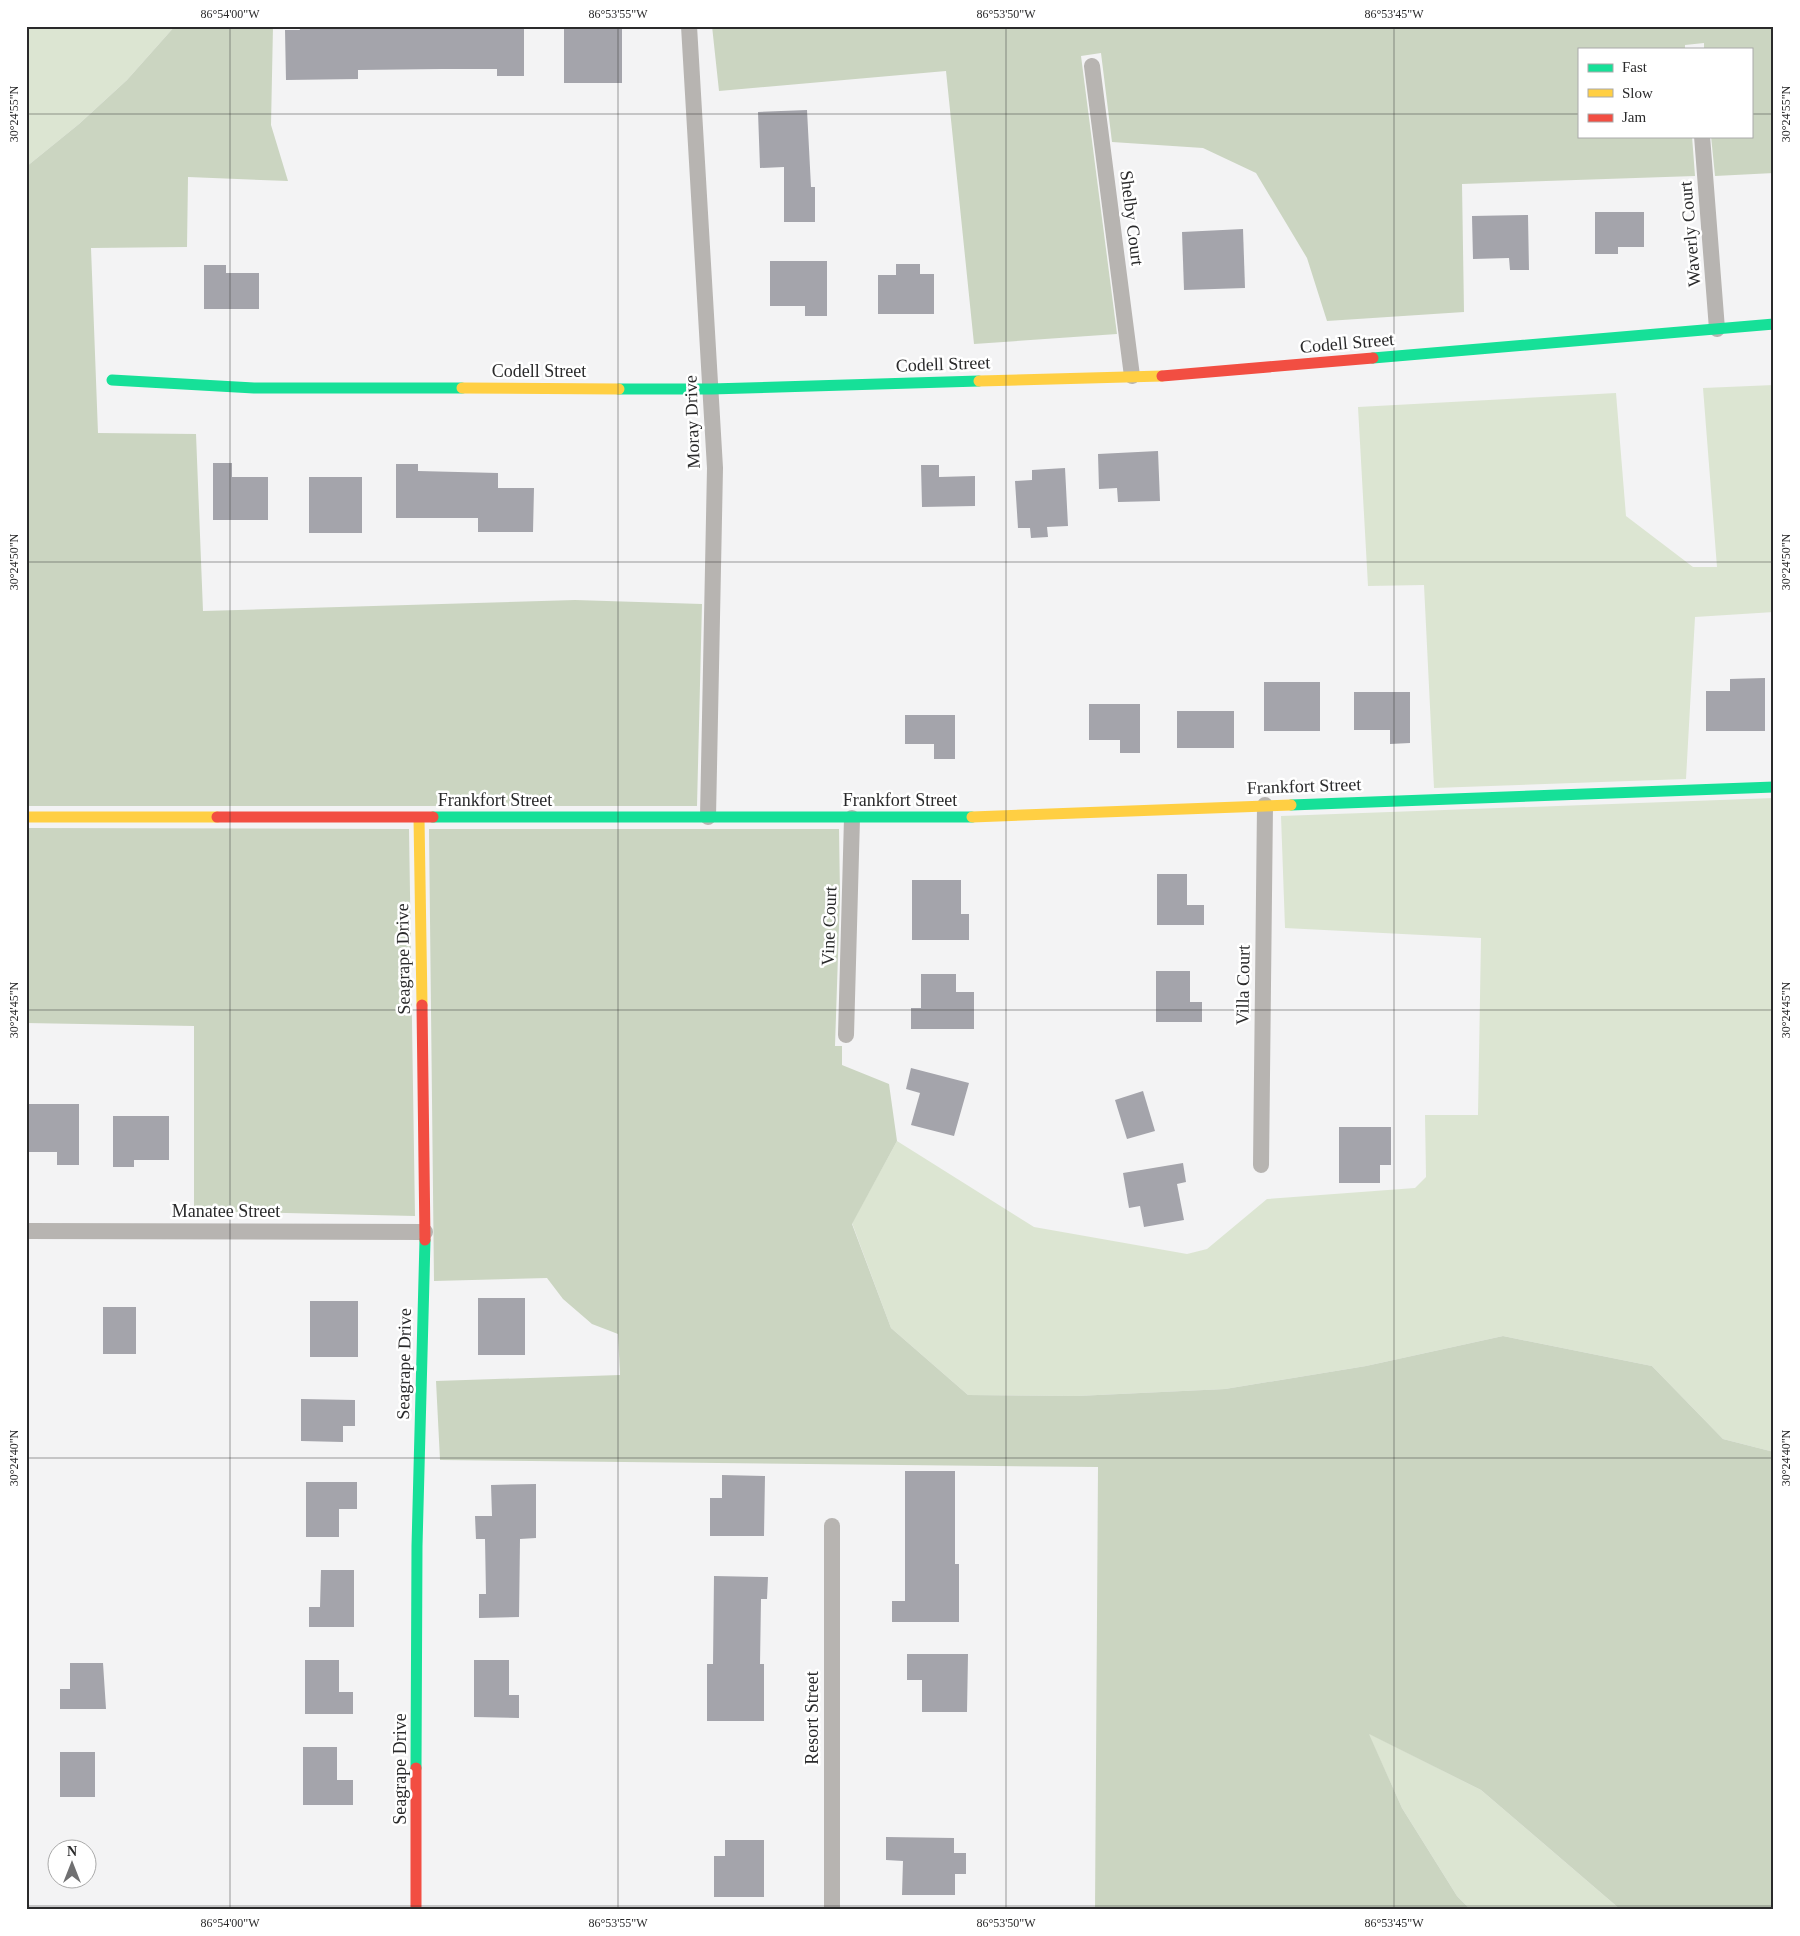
<svg xmlns="http://www.w3.org/2000/svg" width="1800" height="1936" viewBox="0 0 1800 1936" font-family="'Times New Roman',serif">
  <rect width="100%" height="100%" fill="#f3f3f4"/>
  <g fill="#dce5d2">
    <polygon points="26,26 175,26 127,80 79,124 26,167"/>
    <polygon points="1774,385 1774,612 1695,617 1686,779 1434,788 1424,585 1368,586 1358,407 1616,393 1626,516 1693,567 1717,567 1703,388"/>
    <polygon points="1774,798 1774,1452 1723,1439 1652,1366 1503,1336 1366,1366 1225,1389 1077,1396 968,1395 891,1328 852,1223 897,1141 1034,1227 1187,1254 1207,1249 1267,1199 1415,1188 1426,1177 1425,1115 1478,1115 1481,938 1285,928 1281,816"/>
    <polygon points="1368,1733 1481,1790 1621,1910 1471,1910 1457,1896 1402,1808"/>
  </g>
  <g fill="#cbd5c1">
    <polygon points="175,26 273,26 271,125 288,181 188,177 187,247 91,248 98,433 196,434 203,611 575,600 702,604 697,806 26,806 26,167 79,124 127,80"/>
    <polygon points="712,26 1774,26 1774,173 1715,176 1711,136 1751,136 1751,49 1704,49 1704,43 1685,45 1685,49 1579,49 1579,136 1692,136 1695,176 1462,184 1464,312 1327,321 1307,258 1256,173 1203,148 1112,142 1101,53 1081,56 1117,334 974,344 946,71 719,91"/>
    <polygon points="26,828 409,829 415,1216 194,1211 194,1026 26,1023"/>
    <polygon points="429,829 839,829 840,895 835,1046 842,1046 842,1065 889,1084 897,1141 852,1224 891,1328 968,1395 1077,1396 1225,1389 1366,1366 1503,1336 1652,1366 1723,1439 1774,1452 1774,1910 1621,1910 1481,1790 1369,1734 1402,1808 1457,1896 1471,1910 1095,1910 1098,1467 440,1460 436,1381 620,1375 618,1334 592,1324 563,1299 547,1278 434,1281"/>
  </g>
  <g fill="#a4a4ab">
    <polygon points="299,26 524,26 524,76 497,76 497,69 442,69 358,70 358,79 286,80 285,30 300,30"/>
    <rect x="564" y="26" width="58" height="57"/>
    <polygon points="807,110 811,187 815,187 815,222 784,222 784,167 760,168 758,112"/>
    <polygon points="1595,212 1644,212 1644,247 1618,247 1618,254 1595,254"/>
    <polygon points="1528,215 1529,270 1510,270 1509,258 1473,259 1472,216"/>
    <polygon points="1243,229 1245,288 1184,290 1182,232"/>
    <polygon points="770,261 827,261 827,316 805,316 805,306 770,306"/>
    <polygon points="896,264 920,264 920,274 934,274 934,314 878,314 878,275 896,275"/>
    <polygon points="204,265 226,265 226,273 259,273 259,309 204,309"/>
    <polygon points="1158,451 1160,501 1118,502 1117,488 1099,489 1098,454"/>
    <polygon points="213,463 232,463 232,477 268,477 268,520 213,520"/>
    <polygon points="396,464 418,464 418,471 498,473 498,488 534,488 533,532 478,532 478,518 396,518"/>
    <polygon points="921,465 939,465 939,477 975,476 975,506 922,507"/>
    <polygon points="1065,468 1068,526 1047,527 1048,537 1031,538 1030,528 1018,528 1015,481 1032,480 1032,470"/>
    <rect x="309" y="477" width="53" height="56"/>
    <polygon points="1765,678 1765,731 1706,731 1706,691 1730,691 1730,679"/>
    <rect x="1264" y="682" width="56" height="49"/>
    <polygon points="1354,692 1410,692 1410,743 1390,744 1390,730 1354,730"/>
    <polygon points="1089,704 1140,704 1140,753 1120,753 1120,740 1089,740"/>
    <rect x="1177" y="711" width="57" height="37"/>
    <polygon points="905,715 955,715 955,759 934,759 934,744 905,744"/>
    <polygon points="1157,874 1187,874 1187,905 1204,905 1204,925 1157,925"/>
    <polygon points="912,880 961,880 961,914 969,914 969,940 912,940"/>
    <polygon points="1156,971 1190,971 1190,1002 1202,1002 1202,1022 1156,1022"/>
    <polygon points="921,974 956,974 956,992 974,992 974,1029 911,1029 911,1008 921,1008"/>
    <polygon points="911,1068 969,1083 954,1136 911,1125 920,1093 906,1089"/>
    <polygon points="1143,1091 1155,1131 1127,1139 1115,1100"/>
    <polygon points="26,1104 79,1104 79,1165 57,1165 57,1152 26,1152"/>
    <polygon points="113,1116 169,1116 169,1160 134,1160 134,1167 113,1167"/>
    <polygon points="1339,1127 1391,1127 1391,1165 1380,1165 1380,1183 1339,1183"/>
    <polygon points="1183,1163 1186,1182 1177,1184 1184,1220 1144,1227 1140,1206 1129,1208 1123,1173"/>
    <rect x="478" y="1298" width="47" height="57"/>
    <rect x="310" y="1301" width="48" height="56"/>
    <rect x="103" y="1307" width="33" height="47"/>
    <polygon points="301,1399 355,1400 355,1426 343,1426 343,1442 301,1441"/>
    <polygon points="905,1471 955,1471 955,1564 959,1564 959,1622 892,1622 892,1601 905,1601"/>
    <polygon points="722,1475 765,1476 764,1536 710,1536 710,1498 722,1498"/>
    <polygon points="306,1482 357,1482 357,1509 339,1509 339,1537 306,1537"/>
    <polygon points="536,1484 536,1538 520,1539 519,1617 479,1618 479,1594 486,1594 485,1539 476,1539 475,1516 492,1516 491,1485"/>
    <polygon points="321,1570 354,1570 354,1627 309,1627 309,1607 320,1607"/>
    <polygon points="714,1576 768,1577 767,1599 761,1599 760,1664 764,1664 764,1721 707,1721 707,1664 713,1664"/>
    <polygon points="907,1654 968,1654 967,1712 922,1712 922,1680 907,1680"/>
    <polygon points="305,1660 339,1660 339,1692 353,1692 353,1714 305,1714"/>
    <polygon points="474,1660 509,1660 509,1695 519,1695 519,1718 474,1717"/>
    <polygon points="70,1663 103,1663 106,1709 60,1709 60,1689 70,1689"/>
    <polygon points="303,1747 337,1747 337,1780 353,1780 353,1805 303,1805"/>
    <rect x="60" y="1752" width="35" height="45"/>
    <polygon points="886,1837 954,1838 954,1853 966,1853 966,1874 955,1874 955,1895 902,1895 903,1861 886,1860"/>
    <polygon points="725,1840 764,1840 764,1897 714,1897 714,1856 725,1856"/>
  </g>
  <g fill="none" stroke-linecap="round" stroke-linejoin="round">
    <g stroke="#b7b4b1" stroke-width="16">
      <polyline points="689,26 715,468 708,817"/>
      <polyline points="1092,66 1132,376"/>
      <polyline points="1702,136 1717,329"/>
      <polyline points="846,1035 852,818"/>
      <polyline points="1261,1165 1265,805"/>
      <polyline points="26,1231 425,1232"/>
      <polyline points="832,1526 832,1910"/>
    </g>
    <g stroke="#16e098" stroke-width="11">
      <polyline points="1373,358 1774,324"/>
      <polyline points="112,380 254,388 462,388"/>
      <polyline points="619,389 711,389 979,381"/>
      <polyline points="1291,805 1774,787"/>
      <polyline points="433,817 972,817"/>
      <polyline points="416,1768 417,1546 425,1240"/>
    </g>
    <g stroke="#ffcf43" stroke-width="11">
      <polyline points="979,381 1162,376"/>
      <polyline points="462,388 619,389"/>
      <polyline points="26,817 217,817"/>
      <polyline points="972,817 1291,805"/>
      <polyline points="419,818 422,1005"/>
    </g>
    <g stroke="#f24e42" stroke-width="11">
      <polyline points="1162,376 1373,358"/>
      <polyline points="217,817 433,817"/>
      <polyline points="422,1005 425,1240"/>
      <polyline points="416,1910 416,1768"/>
    </g>
  </g>
  <path fill="none" stroke="#2a2a2b" stroke-width="1" stroke-opacity="0.45" d="M230,26V1910M618,26V1910M1006,26V1910M1394,26V1910M26,114H1579M1751,114H1774M26,562H1774M26,1010H1774M26,1458H1774M26,1906H1774"/>
  <g text-anchor="middle" dominant-baseline="central" stroke-width="5" stroke-linejoin="round" paint-order="stroke">
    <g font-size="18" fill="#2a2a2b" stroke="#fff">
      <text transform="translate(1132 218) rotate(83)">Shelby Court</text>
      <text transform="translate(1690 234) rotate(-95)">Waverly Court</text>
      <text transform="translate(1347 343) rotate(-5)">Codell Street</text>
      <text transform="translate(943 364) rotate(-2)">Codell Street</text>
      <text x="539" y="371">Codell Street</text>
      <text transform="translate(692 422) rotate(-92)">Moray Drive</text>
      <text transform="translate(1304 786) rotate(-2)">Frankfort Street</text>
      <text x="495" y="800">Frankfort Street</text>
      <text x="900" y="800">Frankfort Street</text>
      <text transform="translate(829 926) rotate(-88)">Vine Court</text>
      <text transform="translate(403 959) rotate(-91)">Seagrape Drive</text>
      <text transform="translate(1243 985) rotate(-89)">Villa Court</text>
      <text x="226" y="1211">Manatee Street</text>
      <text transform="translate(404 1364) rotate(-89)">Seagrape Drive</text>
      <text transform="translate(812 1718) rotate(-90)">Resort Street</text>
      <text transform="translate(400 1769) rotate(-90)">Seagrape Drive</text>
    </g>
  </g>
  <rect width="1800" height="1936" fill="none" stroke="#ffffff" stroke-width="55"/>
  <rect x="1578" y="48" width="175" height="90" fill="#ffffff" stroke="#aaaaaa"/>
  <rect x="1588" y="64" width="25" height="8" fill="#16e098" stroke="#aaaaaa"/>
  <text x="1622" y="72" font-size="15" fill="#2a2a2b">Fast</text>
  <rect x="1588" y="89" width="25" height="8" fill="#ffcf43" stroke="#aaaaaa"/>
  <text x="1622" y="98" font-size="15" fill="#2a2a2b">Slow</text>
  <rect x="1588" y="114" width="25" height="8" fill="#f24e42" stroke="#aaaaaa"/>
  <text x="1622" y="122" font-size="15" fill="#2a2a2b">Jam</text>
  <g transform="translate(72 1864)"><circle r="24" fill="#ffffff" stroke="#aaaaaa"/>
  <path d="M0-4L9 19L0 12L-9 19Z" fill="#707071"/>
  <text y="-8" font-size="14" font-weight="bold" text-anchor="middle" fill="#2a2a2b">N</text>
  </g>
  <rect x="28" y="28" width="1744" height="1880" fill="none" stroke="#2a2a2b" stroke-width="2"/>
  <g font-size="12" text-anchor="middle" fill="#2a2a2b">
    <text x="230" y="18">86°54'00"W</text>
    <text x="618" y="18">86°53'55"W</text>
    <text x="1006" y="18">86°53'50"W</text>
    <text x="1394" y="18">86°53'45"W</text>
    <text transform="translate(14 114) rotate(-90)" y="4">30°24'55"N</text>
    <text transform="translate(1786 114) rotate(-90)" y="4">30°24'55"N</text>
    <text transform="translate(14 562) rotate(-90)" y="4">30°24'50"N</text>
    <text transform="translate(1786 562) rotate(-90)" y="4">30°24'50"N</text>
    <text transform="translate(14 1010) rotate(-90)" y="4">30°24'45"N</text>
    <text transform="translate(1786 1010) rotate(-90)" y="4">30°24'45"N</text>
    <text transform="translate(14 1458) rotate(-90)" y="4">30°24'40"N</text>
    <text transform="translate(1786 1458) rotate(-90)" y="4">30°24'40"N</text>
    <text x="230" y="1927">86°54'00"W</text>
    <text x="618" y="1927">86°53'55"W</text>
    <text x="1006" y="1927">86°53'50"W</text>
    <text x="1394" y="1927">86°53'45"W</text>
  </g>
</svg>
